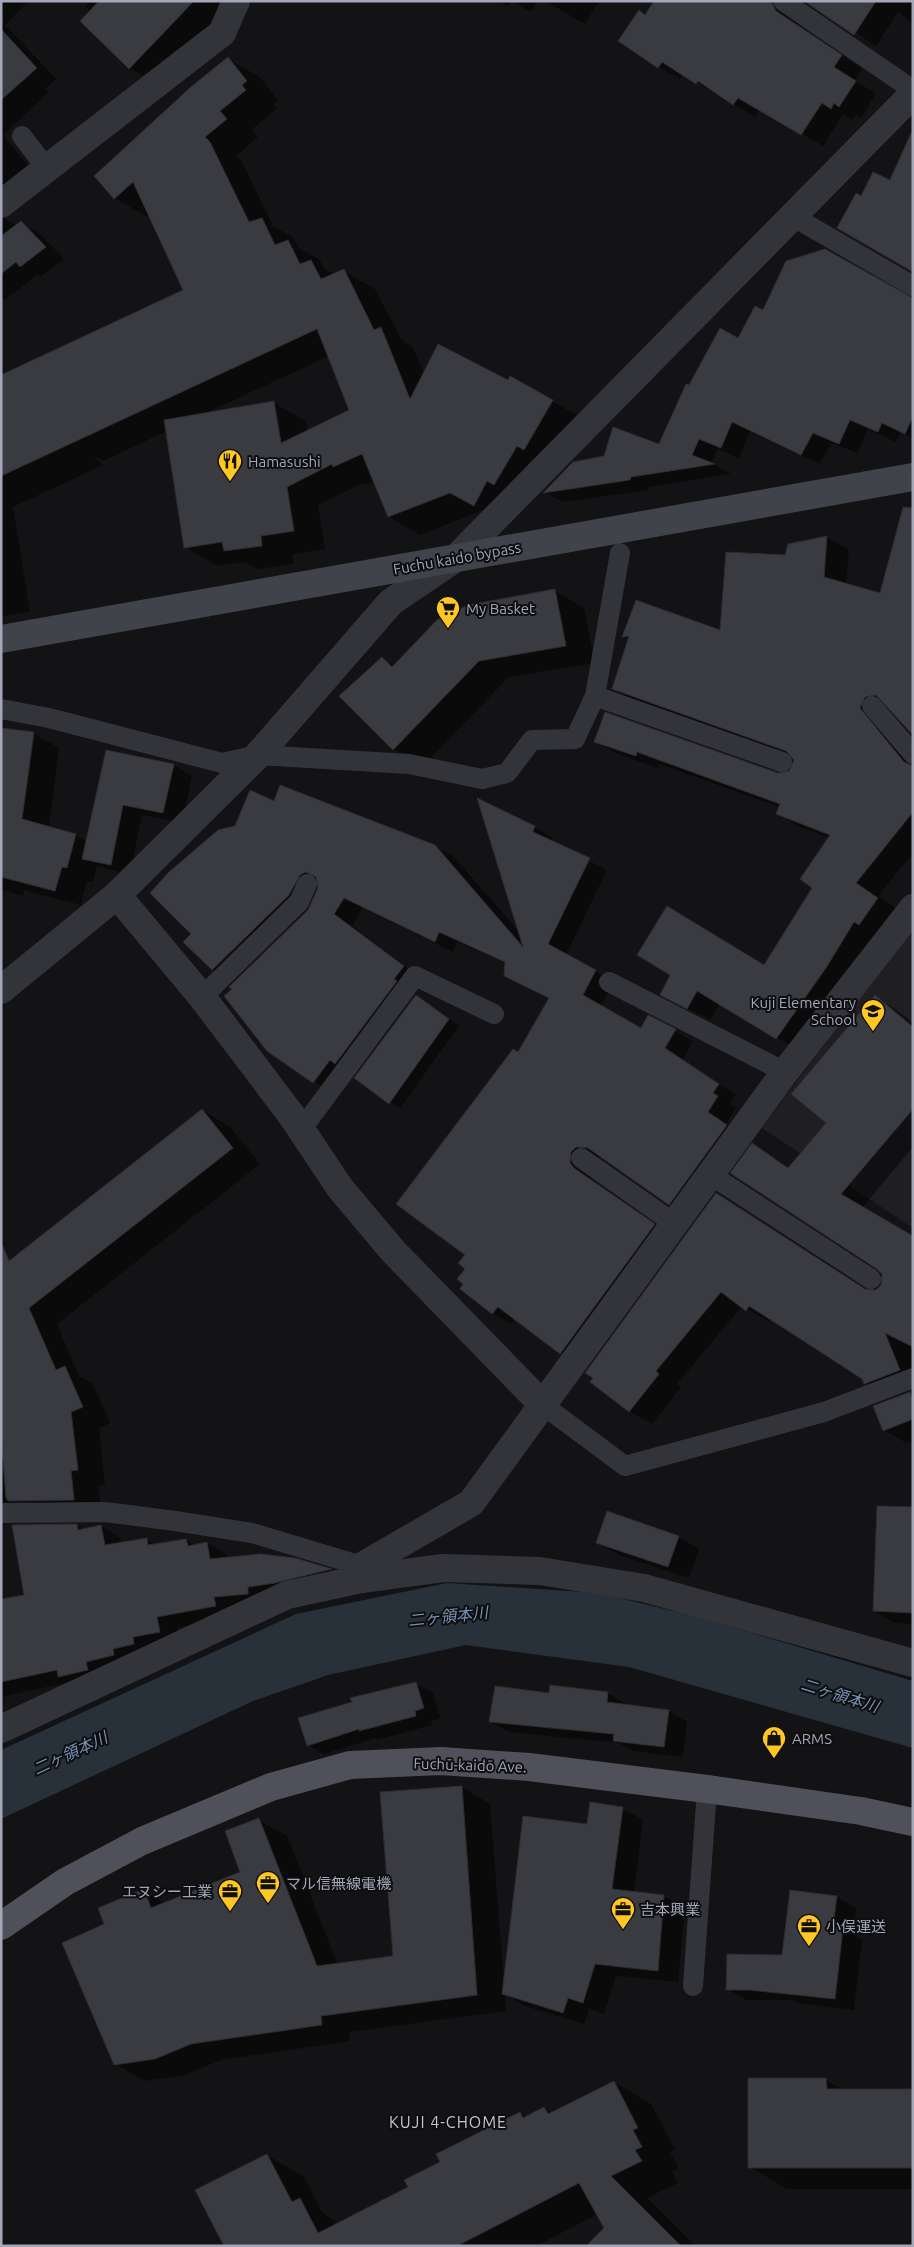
<svg xmlns="http://www.w3.org/2000/svg" width="914" height="2247" viewBox="0 0 914 2247" font-family="Ubuntu,'Noto Sans JP',sans-serif">
  <rect width="100%" height="100%" fill="#131315"/>
  <polygon fill="#1f1f22" points="913,926 913,1228 762,1128"/>
  <polygon fill="#28303a" points="447,1583 599,1593 702,1618 913,1681 913,1748 629,1667 466,1645 328,1675 253,1701 1,1819 1,1750 296,1614"/>
  <g fill="#0007" fill-rule="evenodd">
    <polygon points="1,1 28,1 5,25 56,79 45,89 48,93 3,135 28,165 1,189"/>
    <polygon points="91,1 241,1 160,85 130,68 86,6"/>
    <polygon points="499,1 511,1 508,6"/>
    <polygon points="512,1 537,1 531,12"/>
    <polygon points="545,1 599,1 585,24"/>
    <polygon points="655,1 913,1 913,23 898,12 876,46 808,2 800,2 792,13 797,24 862,69 855,80 876,94 861,118 856,115 852,120 843,114 823,146 760,109 755,117 683,74 680,79 659,67 646,16"/>
    <path d="M228,59L260,77L278,100L273,104L277,109L251,130L258,137L236,156L242,162L273,226L294,238L298,247L320,260L324,269L334,275L343,271L375,289L401,339L413,347L424,374L508,382L510,378L584,419L506,523L483,510L420,535L388,516L374,481L366,485L363,483L318,505L325,549L292,554L294,564L257,569L244,562L217,566L185,547L167,431L103,461L93,455L103,465L13,507L30,612L1,616V391L184,291L149,214L147,217L115,198ZM329,356L351,411L308,432L306,421L274,403L206,413Z"/>
    <polygon points="1,199 7,207 5,219 17,226 21,223 40,234 64,259 40,277 37,275 5,300 1,298"/>
    <polygon points="913,297 913,438 900,432 896,442 868,429 858,453 831,443 820,464 750,432 739,458 718,449 711,463 731,474 649,487 648,490 562,502 545,492 660,445 689,387 739,340 763,312"/>
    <polygon points="827,537 849,550 846,585 881,595 913,557 913,736 890,708 886,710 913,760 913,853 878,896 900,911 799,1051 720,1003 710,1020 661,994 764,966 813,887 830,838 800,827 778,814 780,807 659,764 658,768 618,754 595,741 778,774 790,772 795,766 793,757 636,702 614,689 629,640 624,637 636,602 721,632 786,557 789,545"/>
    <polygon points="555,591 584,608 595,663 509,677 423,766 393,749 382,659 395,666"/>
    <polygon points="1,729 33,733 59,748 49,827 76,835 87,841 107,751 173,765 192,776 182,823 142,815 130,875 97,866 93,882 87,881 81,905 24,890 23,896 1,889"/>
    <polygon points="479,800 535,827 553,838 552,842 607,870 566,955 614,982 601,1006 641,1030 649,1017 693,1041 683,1060 736,1095 730,1104 736,1108 726,1124 744,1137 688,1215 601,1156 590,1161 587,1169 593,1180 672,1236 579,1363 561,1353 516,1318 511,1324 493,1313 461,1289 465,1284 467,1255 518,1053 550,999 505,975 506,963 457,942 453,952 363,908 352,926 421,978 332,1093 267,1050 233,989 309,911 319,889 319,884 307,906 231,980 213,969 185,942 192,934 236,827 275,802 435,846 454,857 521,934"/>
    <polygon points="416,996 459,1026 400,1108 389,1102"/>
    <polygon points="875,997 897,1010 913,1023 913,1147 862,1208 913,1237 913,1386 887,1396 771,1319 769,1322 742,1306 677,1384 681,1387 652,1424 630,1411 592,1381 717,1194 869,1291 882,1287 884,1279 878,1268 753,1145 790,1168 828,1123"/>
    <polygon points="202,1110 230,1127 260,1164 57,1324 79,1376 93,1384 110,1423 99,1428 105,1485 98,1486 102,1516 38,1516 12,1502 1,1503 1,1265 4,1266"/>
    <polygon points="913,1391 913,1441 906,1443 884,1430 875,1407"/>
    <polygon points="913,1509 913,1624 895,1623 874,1611"/>
    <polygon points="77,1525 85,1530 101,1526 120,1538 122,1544 146,1539 156,1545 186,1540 195,1545 207,1543 226,1554 227,1559 295,1560 331,1570 349,1581 235,1616 177,1628 180,1643 70,1682 1,1697 1,1600 25,1596"/>
    <polygon points="678,1537 699,1549 689,1578 619,1555 598,1543"/>
    <polygon points="416,1684 433,1693 440,1718 431,1721 432,1725 377,1740 375,1738 324,1754 308,1745"/>
    <polygon points="608,1693 626,1704 626,1706 669,1711 687,1722 683,1757 633,1751 619,1743 509,1732 491,1722"/>
    <polygon points="462,1787 490,1804 504,1982 588,1825 622,1808 643,1820 634,1893 664,1896 685,1908 678,1982 616,1976 604,2014 589,2009 584,2024 525,2006 505,1994 506,2011 349,2032 350,2041 221,2060 185,2075 144,2081 115,2064 106,1925 144,1891 165,1903 242,1872 258,1820 287,1836 338,1965 394,1957"/>
    <polygon points="791,1892 837,1897 856,1908 853,1935 862,1940 854,2010 798,2003 793,2000 746,2000 727,1989 784,1956"/>
    <polygon points="826,2080 844,2090 913,2090 913,2189 787,2189 750,2167"/>
    <polygon points="614,2082 651,2104 675,2149 670,2152 679,2168 672,2171 678,2183 647,2198 695,2246 608,2246 606,2229 598,2214 536,2246 225,2246 267,2155 304,2177 322,2212 339,2224 409,2188 442,2162 520,2113 527,2117 544,2108 552,2113"/>
  </g>
  <g fill="#3a3b40" stroke="#2d2d31">
    <polygon points="99,1 194,1 129,69 80,21"/>
    <polygon points="654,1 771,1 776,11 842,55 834,67 856,81 839,107 834,103 831,109 822,103 801,135 738,98 733,105 698,81 696,84 662,62 658,68 618,41 639,10 645,15"/>
    <polygon points="804,1 876,1 854,35"/>
    <polygon points="1,29 37,68 1,100"/>
    <polygon points="228,57 247,81 242,85 246,90 220,111 227,119 205,137 210,142 249,222 262,218 275,245 288,240 300,264 311,260 321,279 344,269 374,330 381,327 410,399 438,344 508,380 510,376 553,400 524,450 517,446 494,485 487,481 474,506 450,493 388,517 362,454 333,467 332,464 287,487 294,531 261,536 262,546 224,551 222,542 184,548 164,420 274,401 281,443 349,410 317,329 1,476 1,375 183,290 133,182 114,199 94,176 192,86"/>
    <polygon points="913,129 913,272 837,228 856,193 861,196 873,172 890,180"/>
    <polygon points="21,221 46,247 20,267 16,262 1,274 1,236"/>
    <polygon points="825,249 913,298 913,416 905,434 882,423 878,432 850,420 839,444 813,433 801,455 732,422 721,448 699,439 692,455 715,464 631,477 630,480 543,493 573,462 604,456 613,427 659,444 686,384 689,385 720,328 738,338 755,306 763,310 786,261"/>
    <polygon points="903,507 913,508 913,735 876,695 865,697 860,708 904,762 913,766 913,812 856,883 878,898 859,925 854,922 826,968 776,1039 697,991 687,1009 660,995 670,975 637,955 667,906 764,965 812,888 800,879 830,835 776,814 780,804 637,752 636,756 594,742 605,712 778,773 789,771 794,760 786,751 612,689 629,636 622,637 636,600 720,630 726,552 785,555 788,544 827,536 824,577 880,593"/>
    <polygon points="555,589 566,646 479,661 393,750 339,696 382,657 392,667 437,620 468,605"/>
    <polygon points="1,728 34,732 22,819 76,834 67,868 62,867 55,891 1,877"/>
    <polygon points="106,750 174,764 163,813 123,805 111,865 82,859"/>
    <polygon points="280,785 435,845 523,947 477,798 535,826 533,832 590,858 548,944 596,970 583,995 641,1028 648,1015 676,1029 665,1048 719,1084 713,1093 718,1096 708,1112 727,1125 669,1205 588,1148 576,1147 571,1152 570,1163 574,1168 655,1224 560,1354 498,1307 492,1314 460,1289 463,1284 457,1279 465,1269 458,1263 465,1255 396,1204 513,1049 518,1052 549,998 504,976 505,962 439,932 435,942 344,898 334,914 404,966 394,979 397,981 335,1064 330,1060 313,1083 267,1051 224,996 232,989 229,987 308,910 318,888 316,877 306,872 300,875 289,895 212,970 183,942 191,934 150,893 169,872 218,830 235,826 250,790 274,801"/>
    <polygon points="416,995 449,1019 389,1104 354,1078"/>
    <polygon points="875,995 913,1027 913,1109 841,1194 913,1236 913,1347 885,1333 900,1370 864,1384 862,1379 813,1347 749,1306 746,1311 721,1292 656,1371 659,1374 629,1412 590,1382 593,1378 585,1373 716,1193 865,1289 876,1290 881,1285 882,1274 877,1269 730,1173 752,1143 788,1168 826,1123 791,1094"/>
    <polygon points="202,1109 233,1148 29,1308 56,1370 65,1366 83,1407 71,1412 78,1470 71,1471 74,1500 8,1501 6,1498 1,1435 1,1242 9,1261"/>
    <polygon points="910,1392 913,1399 913,1419 883,1431 873,1406"/>
    <polygon points="877,1506 913,1507 913,1613 873,1611"/>
    <polygon points="607,1511 679,1536 668,1567 596,1543"/>
    <polygon points="77,1524 78,1530 101,1525 105,1545 147,1538 148,1545 186,1539 188,1546 207,1542 210,1559 260,1554 295,1558 332,1569 275,1583 248,1587 248,1594 214,1597 216,1606 157,1617 160,1632 133,1637 134,1644 113,1649 114,1655 86,1662 88,1670 58,1677 57,1670 1,1682 1,1599 24,1595 12,1525"/>
    <polygon points="416,1682 424,1708 415,1711 416,1716 359,1731 359,1729 307,1746 298,1718 352,1702 350,1698"/>
    <polygon points="550,1685 608,1692 607,1702 669,1710 664,1747 613,1741 614,1734 489,1722 495,1686 549,1693"/>
    <polygon points="462,1786 477,1995 321,2016 322,2025 191,2044 155,2059 114,2065 62,1943 104,1924 98,1908 144,1889 151,1908 240,1872 225,1831 259,1818 317,1966 393,1956 380,1792"/>
    <polygon points="590,1802 623,1807 612,1889 664,1895 658,1971 595,1964 583,2003 568,1998 563,2013 502,1994 523,1816 587,1824"/>
    <polygon points="790,1890 837,1896 833,1927 843,1928 835,1999 749,1990 726,1990 727,1954 782,1955"/>
    <polygon points="748,2078 826,2078 827,2089 913,2089 913,2168 748,2168"/>
    <polygon points="614,2081 638,2128 633,2130 642,2147 635,2150 642,2161 611,2176 681,2246 586,2246 604,2228 579,2183 457,2246 224,2246 195,2190 267,2154 292,2202 300,2198 318,2233 408,2187 404,2180 440,2162 436,2154 520,2112 523,2118 544,2107 548,2114"/>
  </g>
  <g fill="none" stroke-linecap="round" stroke-linejoin="round">
    <g stroke="#33343a" stroke-width="20">
      <polyline points="783,1 913,90"/>
      <polyline points="22,136 47,169"/>
      <polyline points="792,216 913,286"/>
      <polyline points="595,696 782,762"/>
      <polyline points="872,706 913,754"/>
      <polyline points="1,709 49,718 222,763 258,755 409,764 482,779 507,773 532,740 575,739 595,696 620,553"/>
      <polyline points="609,982 785,1072"/>
      <polyline points="202,997 299,902 307,884"/>
      <polyline points="301,1130 415,976 494,1014"/>
      <polyline points="581,1158 675,1224"/>
      <polyline points="711,1175 871,1279"/>
      <polyline points="543,1405 625,1466 824,1412 913,1378"/>
      <polyline points="1,1513 105,1512 175,1521 252,1533 362,1566"/>
      <polyline points="693,1986 707,1789"/>
    </g>
    <g stroke="#33343a" stroke-width="28">
      <polyline points="1,204 222,33 236,1"/>
      <polyline points="117,895 202,997 292,1116 340,1188 393,1251 543,1405"/>
      <polyline points="1,990 117,895 258,755 391,602 456,558 913,94"/>
      <polyline points="361,1579 362,1566 471,1503 785,1072 913,908"/>
      <polyline points="1,1729 287,1595 361,1579 443,1568 540,1571 644,1588 913,1663"/>
    </g>
    <polyline stroke="#41434a" stroke-width="28" points="1,639 913,477"/>
    <polyline stroke="#4f5059" stroke-width="28" points="1,1926 65,1882 142,1841 271,1787 350,1765 441,1761 529,1767 707,1789 861,1811 913,1822"/>
  </g>
  <defs>
    <g id="restaurant-pin" transform="scale(1.25)"><path d="M0 17L-7.5 6A9.5 9.5 0 1 1 7.5 6Z" fill="#ffc721" stroke="#0e0e10"/><path d="M-5-6h1v4h1v-4h1v4h1v-4h1v5L-1.5 .5V6h-2V.5L-5-1ZM5-6V6H3V1.5H1.5Q1.5-4 5-6Z" fill="#111"/></g>
    <g id="supermarket-pin" transform="scale(1.25)"><path d="M0 17L-7.5 6A9.5 9.5 0 1 1 7.5 6Z" fill="#ffc721" stroke="#0e0e10"/><path d="M-6-5.5h2.5l.6 2H6L4.5 2H-2.5L-4.4-4H-6ZM-1.5 3.2a1.3 1.3 0 1 0 .1 0ZM3 3.2a1.3 1.3 0 1 0 .1 0Z" fill="#111"/></g>
    <g id="school-pin" transform="scale(1.25)"><path d="M0 17L-7.5 6A9.5 9.5 0 1 1 7.5 6Z" fill="#ffc721" stroke="#0e0e10"/><path d="M0-5L7-2L0 1L-7-2ZM-4 1L0 2.5L4 1V4Q0 6-4 4Z" fill="#111"/></g>
    <g id="shop-pin" transform="scale(1.25)"><path d="M0 17L-7.5 6A9.5 9.5 0 1 1 7.5 6Z" fill="#ffc721" stroke="#0e0e10"/><path d="M-5-2.5h2.3a2.7 3.5 0 0 1 5.4 0H5L5.5 6h-11ZM-1.5-2.5h3a1.5 2.3 0 0 0-3 0Z" fill="#111"/></g>
    <g id="office-pin" transform="scale(1.25)"><path d="M0 17L-7.5 6A9.5 9.5 0 1 1 7.5 6Z" fill="#ffc721" stroke="#0e0e10"/><path d="M-6-3h4V-5.5h4V-3h4V5H-6ZM-1-4.5V-3h2v-1.5ZM-6 0V1H6V0Z" fill="#111"/></g>
  </defs>
  <g fill-rule="evenodd">
    <use href="#restaurant-pin" x="230" y="461"/>
    <use href="#supermarket-pin" x="448" y="608"/>
    <use href="#school-pin" x="873" y="1011"/>
    <use href="#shop-pin" x="774" y="1738"/>
    <use href="#office-pin" x="268" y="1883"/>
    <use href="#office-pin" x="230" y="1891"/>
    <use href="#office-pin" x="623" y="1909"/>
    <use href="#office-pin" x="809" y="1926"/>
  </g>
  <g text-anchor="middle" dominant-baseline="central" stroke-width="4" stroke-linejoin="round" paint-order="stroke">
    <g font-size="15" fill="#a3a7b7" stroke="#0e0e10" text-anchor="start">
      <text x="248" y="461">Hamasushi</text>
      <text x="466" y="608">My Basket</text>
      <text x="856" y="1002" text-anchor="end">Kuji Elementary<tspan x="856" dy="17">School</tspan></text>
      <text x="792" y="1738">ARMS</text>
      <text x="286" y="1883">マル信無線電機</text>
      <text x="212" y="1891" text-anchor="end">エヌシー工業</text>
      <text x="640" y="1909">吉本興業</text>
      <text x="826" y="1926">小俣運送</text>
    </g>
    <g font-size="15" fill="#a3a7b7" stroke="#0e0e10">
      <text transform="translate(457 558) rotate(-10)">Fuchu kaido bypass</text>
      <text transform="translate(470 1765) rotate(2)">Fuchū-kaidō Ave.</text>
    </g>
    <g font-size="16" font-style="italic" fill="#7693b6" stroke="#0e0e10">
      <text transform="translate(448 1616) rotate(-6)">二ヶ領本川</text>
      <text transform="translate(840 1695) rotate(17)">二ヶ領本川</text>
      <text transform="translate(70 1753) rotate(-25)">二ヶ領本川</text>
    </g>
    <g font-size="16" letter-spacing="1" fill="#c4c7d2" stroke="#0e0e10">
      <text x="448" y="2122">KUJI 4-CHOME</text>
    </g>
  </g>
  <rect width="914" height="2247" fill="none" stroke="#a3a7b7" stroke-width="5"/>
</svg>
